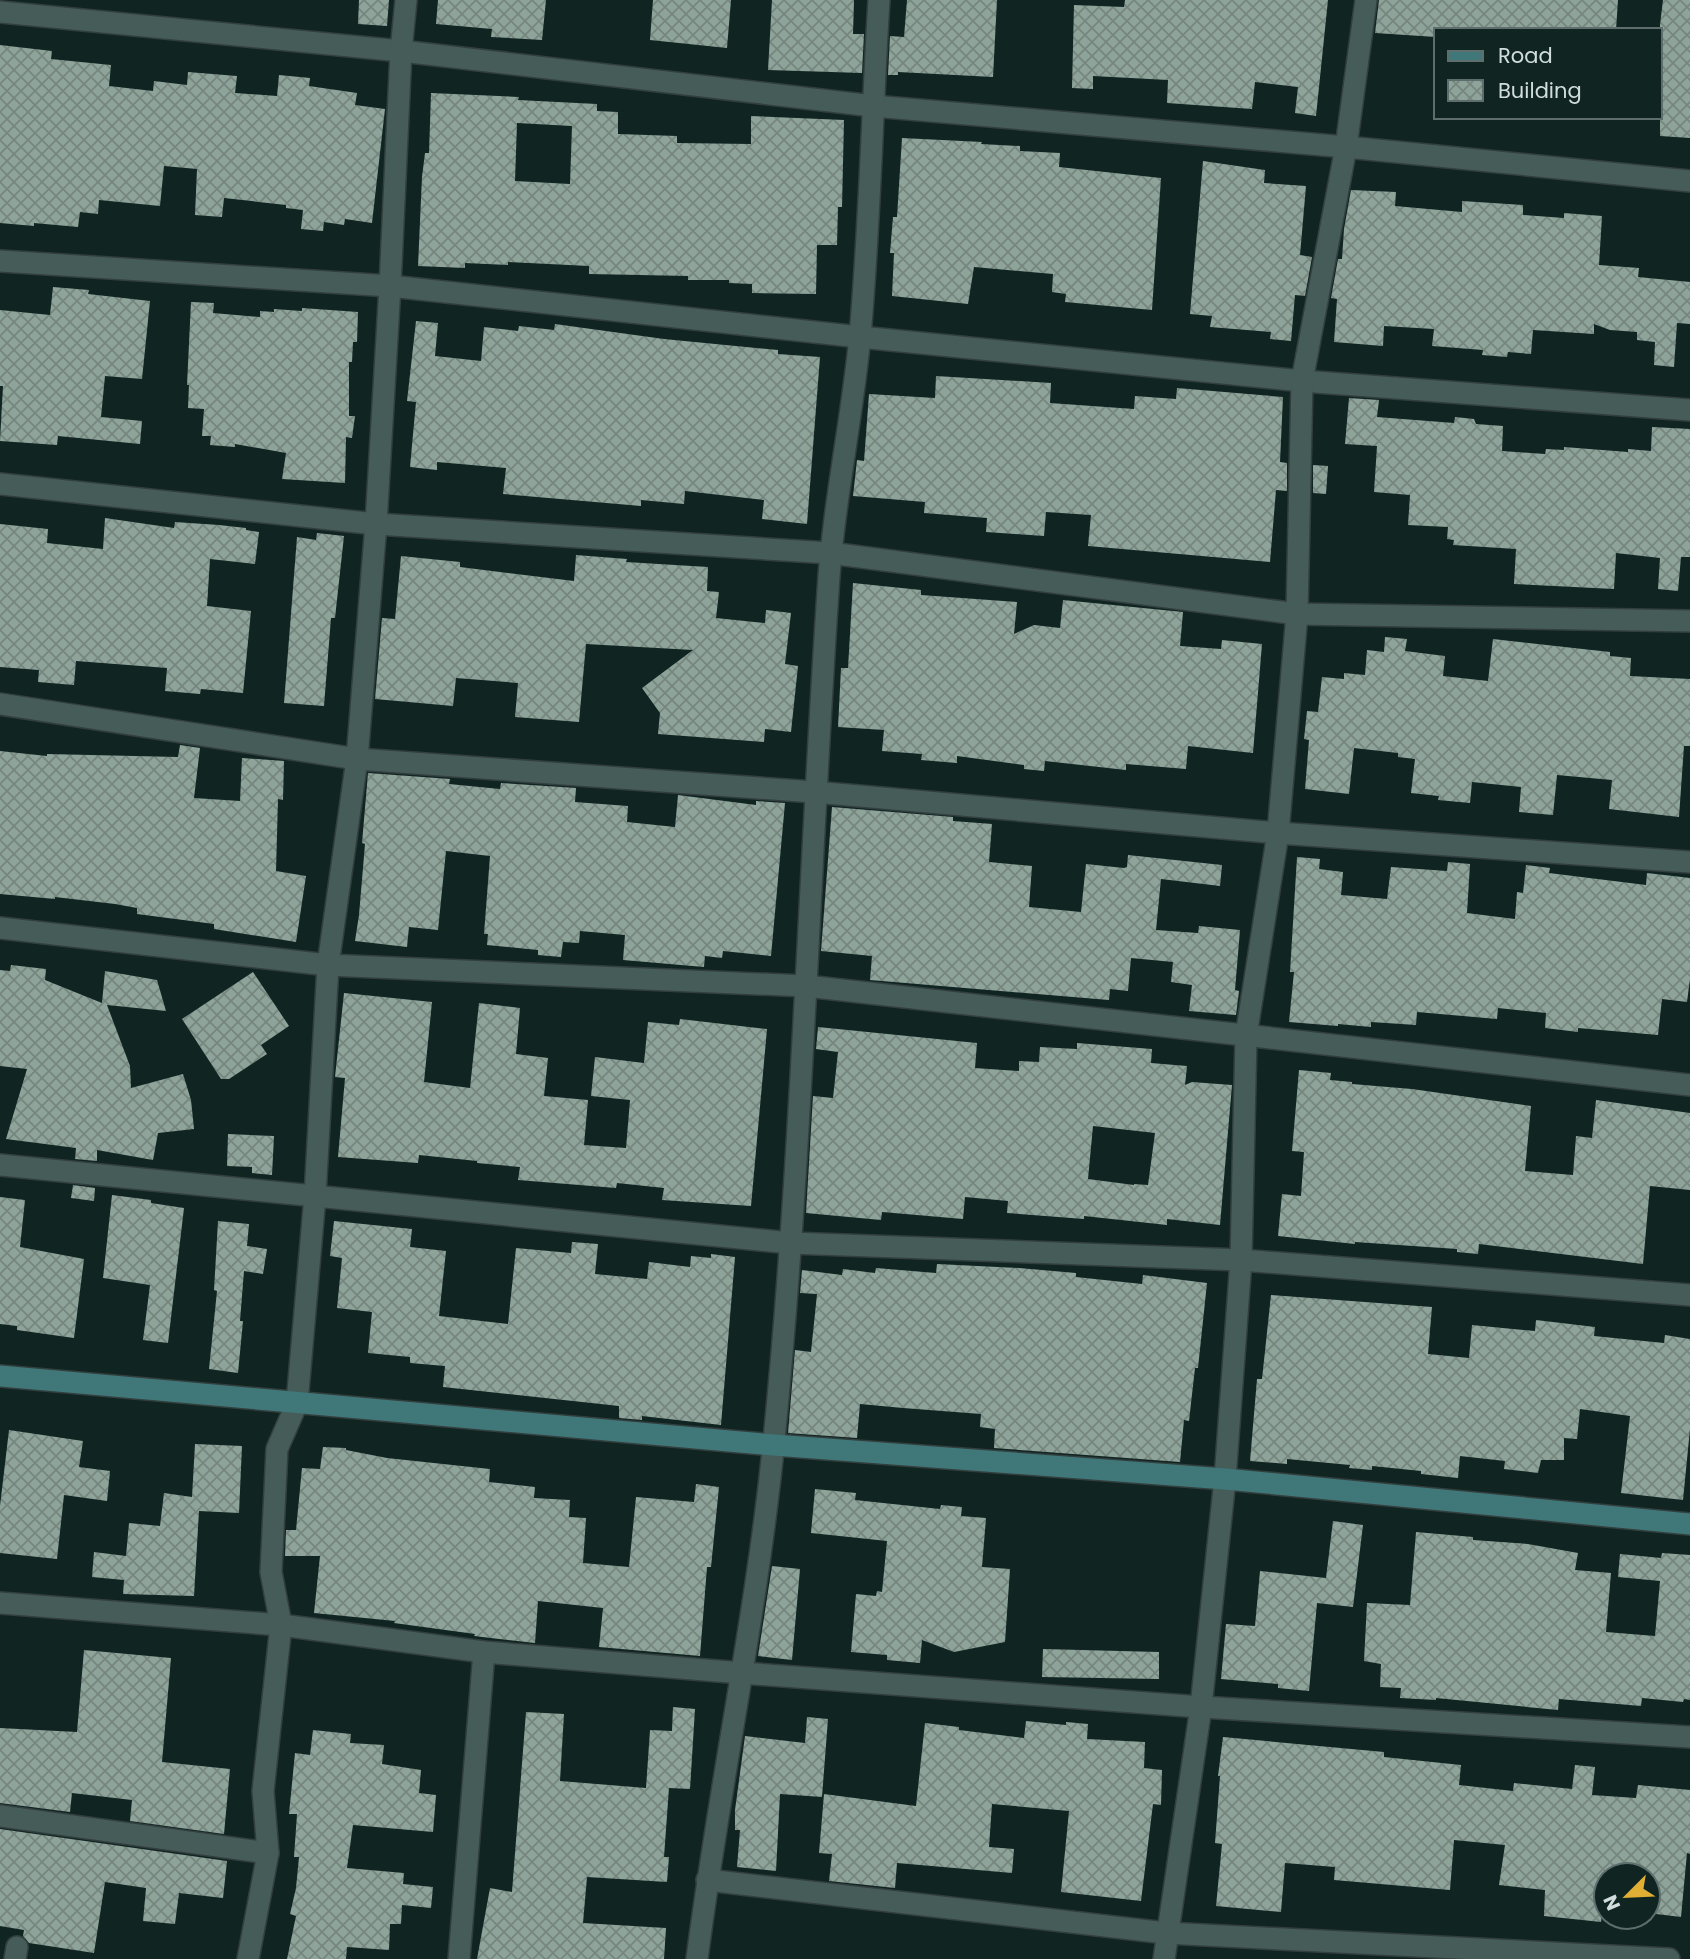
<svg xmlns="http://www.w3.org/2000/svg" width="1690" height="1959" viewBox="0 0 1690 1959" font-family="Poppins,sans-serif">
  <defs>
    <pattern id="building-cross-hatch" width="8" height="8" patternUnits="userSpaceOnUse" patternTransform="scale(1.75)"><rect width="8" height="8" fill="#8ea399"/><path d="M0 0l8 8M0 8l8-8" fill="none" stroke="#76867f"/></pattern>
  </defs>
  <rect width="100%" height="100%" fill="#102422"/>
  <g fill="url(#building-cross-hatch)" fill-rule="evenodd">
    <polygon points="359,0 389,0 387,26 358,24"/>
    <polygon points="438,0 546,0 542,40 491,37 492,29 436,24"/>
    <polygon points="653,0 731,0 727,48 650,40"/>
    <polygon points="772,0 854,0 853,34 864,34 862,73 768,70"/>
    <polygon points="907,0 997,0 993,77 898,72 898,75 888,75 890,36 904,37"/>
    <polygon points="1125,0 1328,0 1316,116 1295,113 1298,87 1255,82 1252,109 1167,103 1168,80 1093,76 1093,89 1072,88 1074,5 1124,7"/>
    <polygon points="1379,0 1618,0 1616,30 1436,30 1436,37 1375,33"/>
    <polygon points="1663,0 1690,0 1690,138 1660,136 1660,25"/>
    <polygon points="0,45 52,51 51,59 111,65 109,86 153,91 154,81 187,85 188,72 237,76 235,93 277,96 279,75 310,78 309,86 357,93 355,105 385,109 372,223 345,219 344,225 324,222 323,231 301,229 303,210 286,208 286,205 224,198 222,217 195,215 197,169 164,166 160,206 99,200 98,214 80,212 78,227 34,223 34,226 0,223"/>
    <path d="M431,93L519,97L518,100L597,104V111L618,112V134L677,136V143L751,144V116L844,120L842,207H838L837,245H817L816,294L752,293V284L729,283V280H688V276L589,274V266L508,262V265L465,263V268L418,266L422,177L425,153H429ZM517,123L572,126L570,184L515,181Z"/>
    <polygon points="902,138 982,142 981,144 1020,146 1020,151 1060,153 1059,167 1161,178 1152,310 1065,302 1066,294 1052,292 1053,274 974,267 968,304 892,296 894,253 890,253 893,217 897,217"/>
    <polygon points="1203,161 1265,170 1264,183 1306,186 1300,255 1312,257 1305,296 1295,295 1291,341 1270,339 1271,332 1210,327 1212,316 1190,314"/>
    <polygon points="1351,190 1396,192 1395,206 1462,212 1462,201 1523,205 1523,215 1564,218 1564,213 1602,216 1599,265 1639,268 1638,277 1690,282 1690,324 1677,323 1674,367 1654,365 1655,342 1637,340 1637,332 1610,330 1594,324 1594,334 1533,330 1531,354 1508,352 1507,357 1482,355 1483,350 1432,346 1434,329 1384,326 1383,346 1334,342 1337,299 1331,298 1338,259 1342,259 1344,229"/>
    <polygon points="53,287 89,290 88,294 150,301 142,379 105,376 101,417 142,421 140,444 58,436 57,445 0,441 3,386 0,386 0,310 50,315"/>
    <polygon points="191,302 214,303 213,313 260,317 260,311 274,312 274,309 302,311 302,308 358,312 357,342 353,342 352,362 349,362 349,416 355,416 352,438 346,437 345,483 282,479 286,453 235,444 235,447 210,445 211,436 202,436 204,409 188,408 189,385 187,385"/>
    <polygon points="416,321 438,323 435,356 481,361 484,327 518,331 519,326 554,330 555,324 664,339 778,350 778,354 820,357 807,524 762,519 764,500 685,491 684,504 641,500 641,506 503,494 506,468 437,462 437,470 410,467 416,402 407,401"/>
    <polygon points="936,376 1051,383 1050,403 1134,409 1135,396 1176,399 1177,388 1283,397 1280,462 1287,463 1287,491 1276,490 1270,562 1088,546 1091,515 1046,512 1044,536 986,532 987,518 924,513 925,502 853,496 857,460 864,461 869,394 935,398"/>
    <polygon points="1349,398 1379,400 1377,417 1454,423 1455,417 1474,419 1476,424 1503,426 1502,451 1545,454 1546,449 1564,450 1564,447 1628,452 1628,449 1651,451 1652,427 1690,429 1690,557 1681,557 1678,591 1658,589 1660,558 1616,553 1614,589 1514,584 1516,549 1453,545 1454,540 1447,539 1448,527 1408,525 1410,495 1374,492 1377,446 1345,444"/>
    <polygon points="1313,465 1328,466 1326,494 1313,493"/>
    <polygon points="105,518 174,528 175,522 219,525 246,528 246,530 259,532 255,564 210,559 207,606 251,611 243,693 201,689 200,694 165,691 167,668 76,661 74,685 38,682 39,670 0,667 0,524 48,529 47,543 103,549"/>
    <polygon points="317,533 344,536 335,618 331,618 324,706 284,703 297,537 316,540"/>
    <polygon points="576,555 627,559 626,562 708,567 707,591 719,592 716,618 765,623 766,610 791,613 785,664 798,666 791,732 765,729 764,742 658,734 660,713 642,688 693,650 586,644 579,722 515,717 518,683 456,678 453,706 375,699 382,618 395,619 401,556 460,562 460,567 574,581"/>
    <polygon points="853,583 921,590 921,595 1017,602 1014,634 1034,625 1060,628 1063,600 1183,612 1180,646 1221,649 1222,640 1262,644 1253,753 1188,746 1186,769 1126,764 1126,770 1045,761 1044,771 1024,769 1024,765 957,756 957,763 921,760 922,754 882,751 884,730 838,727 841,668 848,668"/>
    <polygon points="1385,637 1407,639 1405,651 1445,656 1443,676 1488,681 1493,639 1610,652 1610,656 1631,658 1630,676 1690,679 1690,746 1684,746 1679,817 1609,809 1612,780 1557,775 1553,815 1519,812 1521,787 1472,782 1470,803 1438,800 1439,796 1411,793 1415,759 1398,757 1398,753 1354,748 1349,794 1305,789 1309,740 1304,739 1307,711 1318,712 1322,677 1344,679 1344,673 1365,675 1367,650 1384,652"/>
    <polygon points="180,745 200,748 194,798 240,801 242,758 284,761 283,800 278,799 276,871 306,876 296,942 214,929 214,924 137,914 137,908 115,904 55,897 55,899 0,894 0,751 47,756 47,754 178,757"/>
    <polygon points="368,773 450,779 449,784 500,789 501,783 576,788 575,802 628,806 627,822 675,827 678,795 756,805 756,801 785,803 771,956 723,951 722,958 705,956 704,967 623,960 625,935 580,931 579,943 563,942 561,957 538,955 538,950 487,945 488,934 484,934 490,856 446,851 438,930 409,927 407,947 355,941 359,915 365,844 362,843"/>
    <polygon points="832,807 953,817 953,821 992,824 989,862 1032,866 1029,907 1081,912 1086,864 1124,868 1127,867 1128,855 1222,865 1220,886 1161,879 1156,930 1198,933 1199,926 1240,930 1235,990 1239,991 1236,1015 1189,1011 1192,985 1171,982 1173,962 1131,958 1128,991 1110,989 1109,1000 870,980 872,956 821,951"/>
    <polygon points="1297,857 1320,859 1319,869 1343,872 1341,895 1387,899 1391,867 1447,871 1448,862 1470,864 1467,913 1515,919 1517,892 1523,893 1526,865 1550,868 1549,873 1646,885 1647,873 1690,878 1690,979 1687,1002 1662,999 1658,1035 1578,1028 1578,1032 1545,1028 1546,1013 1498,1008 1497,1019 1417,1012 1416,1025 1371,1022 1371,1027 1338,1024 1338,1026 1289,1022 1294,972 1290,972"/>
    <polygon points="11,965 46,969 45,980 102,1003 105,971 157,980 166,1011 107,1005 130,1066 131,1088 183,1074 191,1100 194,1129 158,1133 153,1160 97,1150 97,1161 75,1159 76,1148 6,1139 27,1069 0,1066 0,970 10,971"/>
    <polygon points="253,972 289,1026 261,1045 267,1054 229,1079 221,1079 182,1019"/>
    <polygon points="344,993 432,1002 424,1082 470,1088 479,1003 520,1008 516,1054 548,1058 544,1096 588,1100 584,1145 626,1148 630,1100 591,1096 595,1057 644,1063 648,1022 679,1025 680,1019 767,1029 751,1206 662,1200 664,1188 617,1183 616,1188 518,1180 520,1167 477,1163 477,1161 419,1155 418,1163 338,1157 345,1078 335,1077"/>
    <path d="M818,1027L977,1043L975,1068L1019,1071V1061L1039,1062L1040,1047L1077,1049V1043L1152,1049L1151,1063L1187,1066L1185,1085L1192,1082L1232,1085L1220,1225L1167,1219V1225L1084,1216V1219L1007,1213L1008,1201L965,1197L963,1219L882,1212L881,1220L806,1213L813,1096L833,1098L838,1052L816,1049ZM1093,1126L1155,1133L1148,1185L1134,1184V1185L1088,1179Z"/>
    <polygon points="1299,1070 1331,1073 1330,1080 1352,1082 1352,1084 1412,1089 1531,1106 1525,1171 1573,1175 1576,1136 1592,1138 1596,1100 1690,1113 1690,1190 1650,1186 1643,1264 1479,1244 1478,1254 1457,1252 1457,1249 1355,1242 1355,1244 1278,1236 1282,1194 1301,1196 1304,1152 1292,1151"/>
    <polygon points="228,1134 274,1136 272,1175 252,1173 252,1167 227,1166"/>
    <polygon points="73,1185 95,1188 94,1201 71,1198"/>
    <polygon points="112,1195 151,1200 151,1203 184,1208 168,1343 143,1340 150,1285 103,1278"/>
    <polygon points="0,1197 25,1200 20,1247 84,1259 74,1338 17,1330 17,1326 0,1324"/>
    <polygon points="218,1221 249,1224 247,1246 267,1249 263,1274 244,1271 240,1321 243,1321 238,1373 209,1369 217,1291 214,1290"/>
    <polygon points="334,1221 412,1229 410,1247 446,1251 439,1316 508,1324 516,1248 571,1253 572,1242 598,1244 595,1274 647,1279 649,1262 690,1267 691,1256 711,1258 711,1254 735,1257 721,1425 642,1416 642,1420 619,1418 619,1406 443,1387 445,1366 410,1363 410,1357 368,1353 372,1312 337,1308 342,1258 330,1256"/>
    <polygon points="937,1264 1019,1268 1076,1273 1076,1277 1142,1284 1143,1275 1207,1283 1198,1368 1195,1368 1189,1421 1184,1420 1180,1462 994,1448 995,1429 980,1427 981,1414 903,1408 860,1404 857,1438 788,1433 795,1350 811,1352 817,1294 800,1293 802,1270 842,1275 843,1269 875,1273 876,1268 936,1273"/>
    <polygon points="1271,1295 1432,1307 1428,1354 1469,1358 1472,1325 1535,1331 1536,1320 1595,1327 1594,1336 1664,1343 1665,1335 1690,1339 1690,1429 1683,1500 1621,1493 1630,1416 1580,1409 1577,1439 1564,1438 1564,1460 1541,1460 1538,1473 1504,1469 1505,1461 1460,1456 1458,1478 1421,1474 1421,1471 1372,1466 1372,1470 1349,1468 1350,1465 1287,1459 1287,1464 1250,1461 1257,1379 1262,1379"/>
    <polygon points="9,1430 83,1441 79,1467 110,1471 107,1501 64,1495 57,1559 0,1553 0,1506"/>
    <polygon points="195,1444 242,1446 239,1513 199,1511 194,1596 123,1594 124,1580 92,1577 94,1552 126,1556 129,1523 160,1526 164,1493 192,1497"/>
    <polygon points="323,1447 346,1448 346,1450 387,1458 490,1469 489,1482 535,1487 534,1498 570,1500 569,1517 586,1518 583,1563 629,1567 636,1497 694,1502 696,1484 719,1487 711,1567 707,1567 700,1656 599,1647 603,1608 538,1601 535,1643 474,1636 475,1634 394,1623 395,1621 314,1613 320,1556 285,1556 286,1530 296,1530 302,1468 320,1469"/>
    <polygon points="815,1489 856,1493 855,1500 940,1509 941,1505 962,1507 961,1516 986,1518 982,1567 1010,1569 1005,1642 954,1652 922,1640 920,1663 887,1660 887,1655 851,1652 856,1594 876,1596 877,1591 882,1592 887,1541 811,1533"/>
    <polygon points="1333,1521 1363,1525 1353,1607 1317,1603 1309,1691 1278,1688 1278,1684 1221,1679 1226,1624 1255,1626 1260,1571 1326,1578"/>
    <polygon points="1416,1532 1473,1537 1473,1540 1528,1544 1578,1553 1575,1570 1611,1573 1606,1632 1655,1636 1660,1581 1618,1577 1620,1554 1661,1558 1662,1553 1690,1555 1690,1700 1684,1699 1683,1702 1642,1698 1641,1706 1559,1699 1558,1710 1436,1698 1436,1700 1400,1698 1401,1688 1380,1687 1381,1664 1364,1661 1367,1603 1410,1605"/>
    <polygon points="772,1566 800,1569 792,1660 758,1656"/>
    <polygon points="1043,1649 1159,1652 1159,1679 1042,1677"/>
    <polygon points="84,1650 171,1658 162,1762 230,1769 224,1834 130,1821 132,1800 72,1793 70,1812 0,1803 0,1728 77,1732"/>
    <polygon points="673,1707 695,1709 690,1789 669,1788 664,1857 669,1857 667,1882 587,1877 583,1923 666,1928 664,1959 477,1959 490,1888 512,1892 526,1712 564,1714 560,1781 646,1788 650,1730 672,1731"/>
    <polygon points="807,1717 828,1719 822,1797 780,1794 776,1871 737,1867 740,1830 735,1830 735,1810 745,1736 805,1743"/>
    <polygon points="1026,1721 1066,1725 1066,1722 1088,1724 1087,1739 1145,1742 1144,1768 1162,1770 1161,1805 1153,1804 1141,1901 1061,1892 1069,1811 992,1804 989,1847 1014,1849 1012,1873 897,1863 895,1888 829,1881 832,1854 819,1853 824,1794 916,1806 925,1723 959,1727 959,1730 1024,1738"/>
    <polygon points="313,1730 351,1734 350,1743 384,1745 382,1764 421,1770 419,1793 436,1795 433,1832 353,1825 347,1868 404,1873 403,1884 433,1887 431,1908 402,1905 401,1924 390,1924 389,1950 347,1947 346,1959 287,1959 296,1916 290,1914 296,1888 299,1857 294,1857 297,1814 289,1814 295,1753 310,1755"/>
    <polygon points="1223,1737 1384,1752 1384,1757 1461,1765 1459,1785 1513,1791 1514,1783 1572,1789 1575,1765 1595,1767 1592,1795 1636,1798 1638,1785 1690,1790 1690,1854 1687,1853 1681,1917 1648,1913 1648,1875 1606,1875 1601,1922 1544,1916 1545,1890 1499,1885 1505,1845 1454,1840 1450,1890 1334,1880 1335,1867 1285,1863 1281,1912 1216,1906 1222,1844 1215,1843 1220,1776 1218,1776"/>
    <polygon points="0,1829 227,1861 223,1898 179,1893 175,1924 143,1921 146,1888 105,1882 94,1953 29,1943 23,1936 24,1930 0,1926"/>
  </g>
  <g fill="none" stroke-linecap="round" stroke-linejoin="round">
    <g stroke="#323f3e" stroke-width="24">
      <g id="street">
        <polyline points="0,12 401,51 873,106 1346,147 1690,181"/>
        <polyline points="0,261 390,286 860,337 1302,381 1690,410"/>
        <polyline points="0,484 376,524 830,553 1297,614 1690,621"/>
        <polyline points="0,704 357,759 814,792 1278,833 1690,862"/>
        <polyline points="0,928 328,965 806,986 1690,1085"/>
        <polyline points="0,1165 791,1243 1241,1260 1690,1295"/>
        <polyline points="0,1603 281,1625 484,1652 742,1673 1201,1707 1690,1737"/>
        <polyline points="0,1816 268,1853"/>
        <polyline points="707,1880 1166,1933 1669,1959"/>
        <polyline points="15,1959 17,1947"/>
        <polyline points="248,1959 268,1853 263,1791 281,1625 271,1572 277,1449 297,1403 315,1196 328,965 357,759 376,524 390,286 401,51 406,0"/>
        <polyline points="459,1959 484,1652"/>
        <path d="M697,1959C719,1786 757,1614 774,1440C802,1158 809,874 828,591C833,505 852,421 860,336C870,224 872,112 879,0"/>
        <polyline points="1164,1959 1201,1707 1225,1479 1241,1260 1246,1036 1278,833 1297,614 1302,381 1346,147 1366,0"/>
      </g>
    </g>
    <g stroke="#323f3e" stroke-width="24">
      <polyline id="secondary" points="0,1376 774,1445 1225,1479 1690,1524"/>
    </g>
    <use href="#street" stroke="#465c59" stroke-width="21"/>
    <use href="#secondary" stroke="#407779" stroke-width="21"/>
  </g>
  <rect x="1434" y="28" width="228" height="91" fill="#102422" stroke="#5d6e6c" stroke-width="2"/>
  <rect x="1448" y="51" width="35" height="10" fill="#407779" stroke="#5d6e6c" stroke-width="2"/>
  <text x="1498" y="63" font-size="21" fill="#d1dddb">Road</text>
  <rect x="1448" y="80" width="35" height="21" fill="url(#building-cross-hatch)" stroke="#5d6e6c" stroke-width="2"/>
  <text x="1498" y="98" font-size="21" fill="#d1dddb">Building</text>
  <g transform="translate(1627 1896) rotate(246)"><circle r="33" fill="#102422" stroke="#5d6e6c" stroke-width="2"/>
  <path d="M0-5L12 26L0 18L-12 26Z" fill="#e1af34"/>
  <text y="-10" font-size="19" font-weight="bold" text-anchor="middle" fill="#d1dddb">N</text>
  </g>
</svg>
